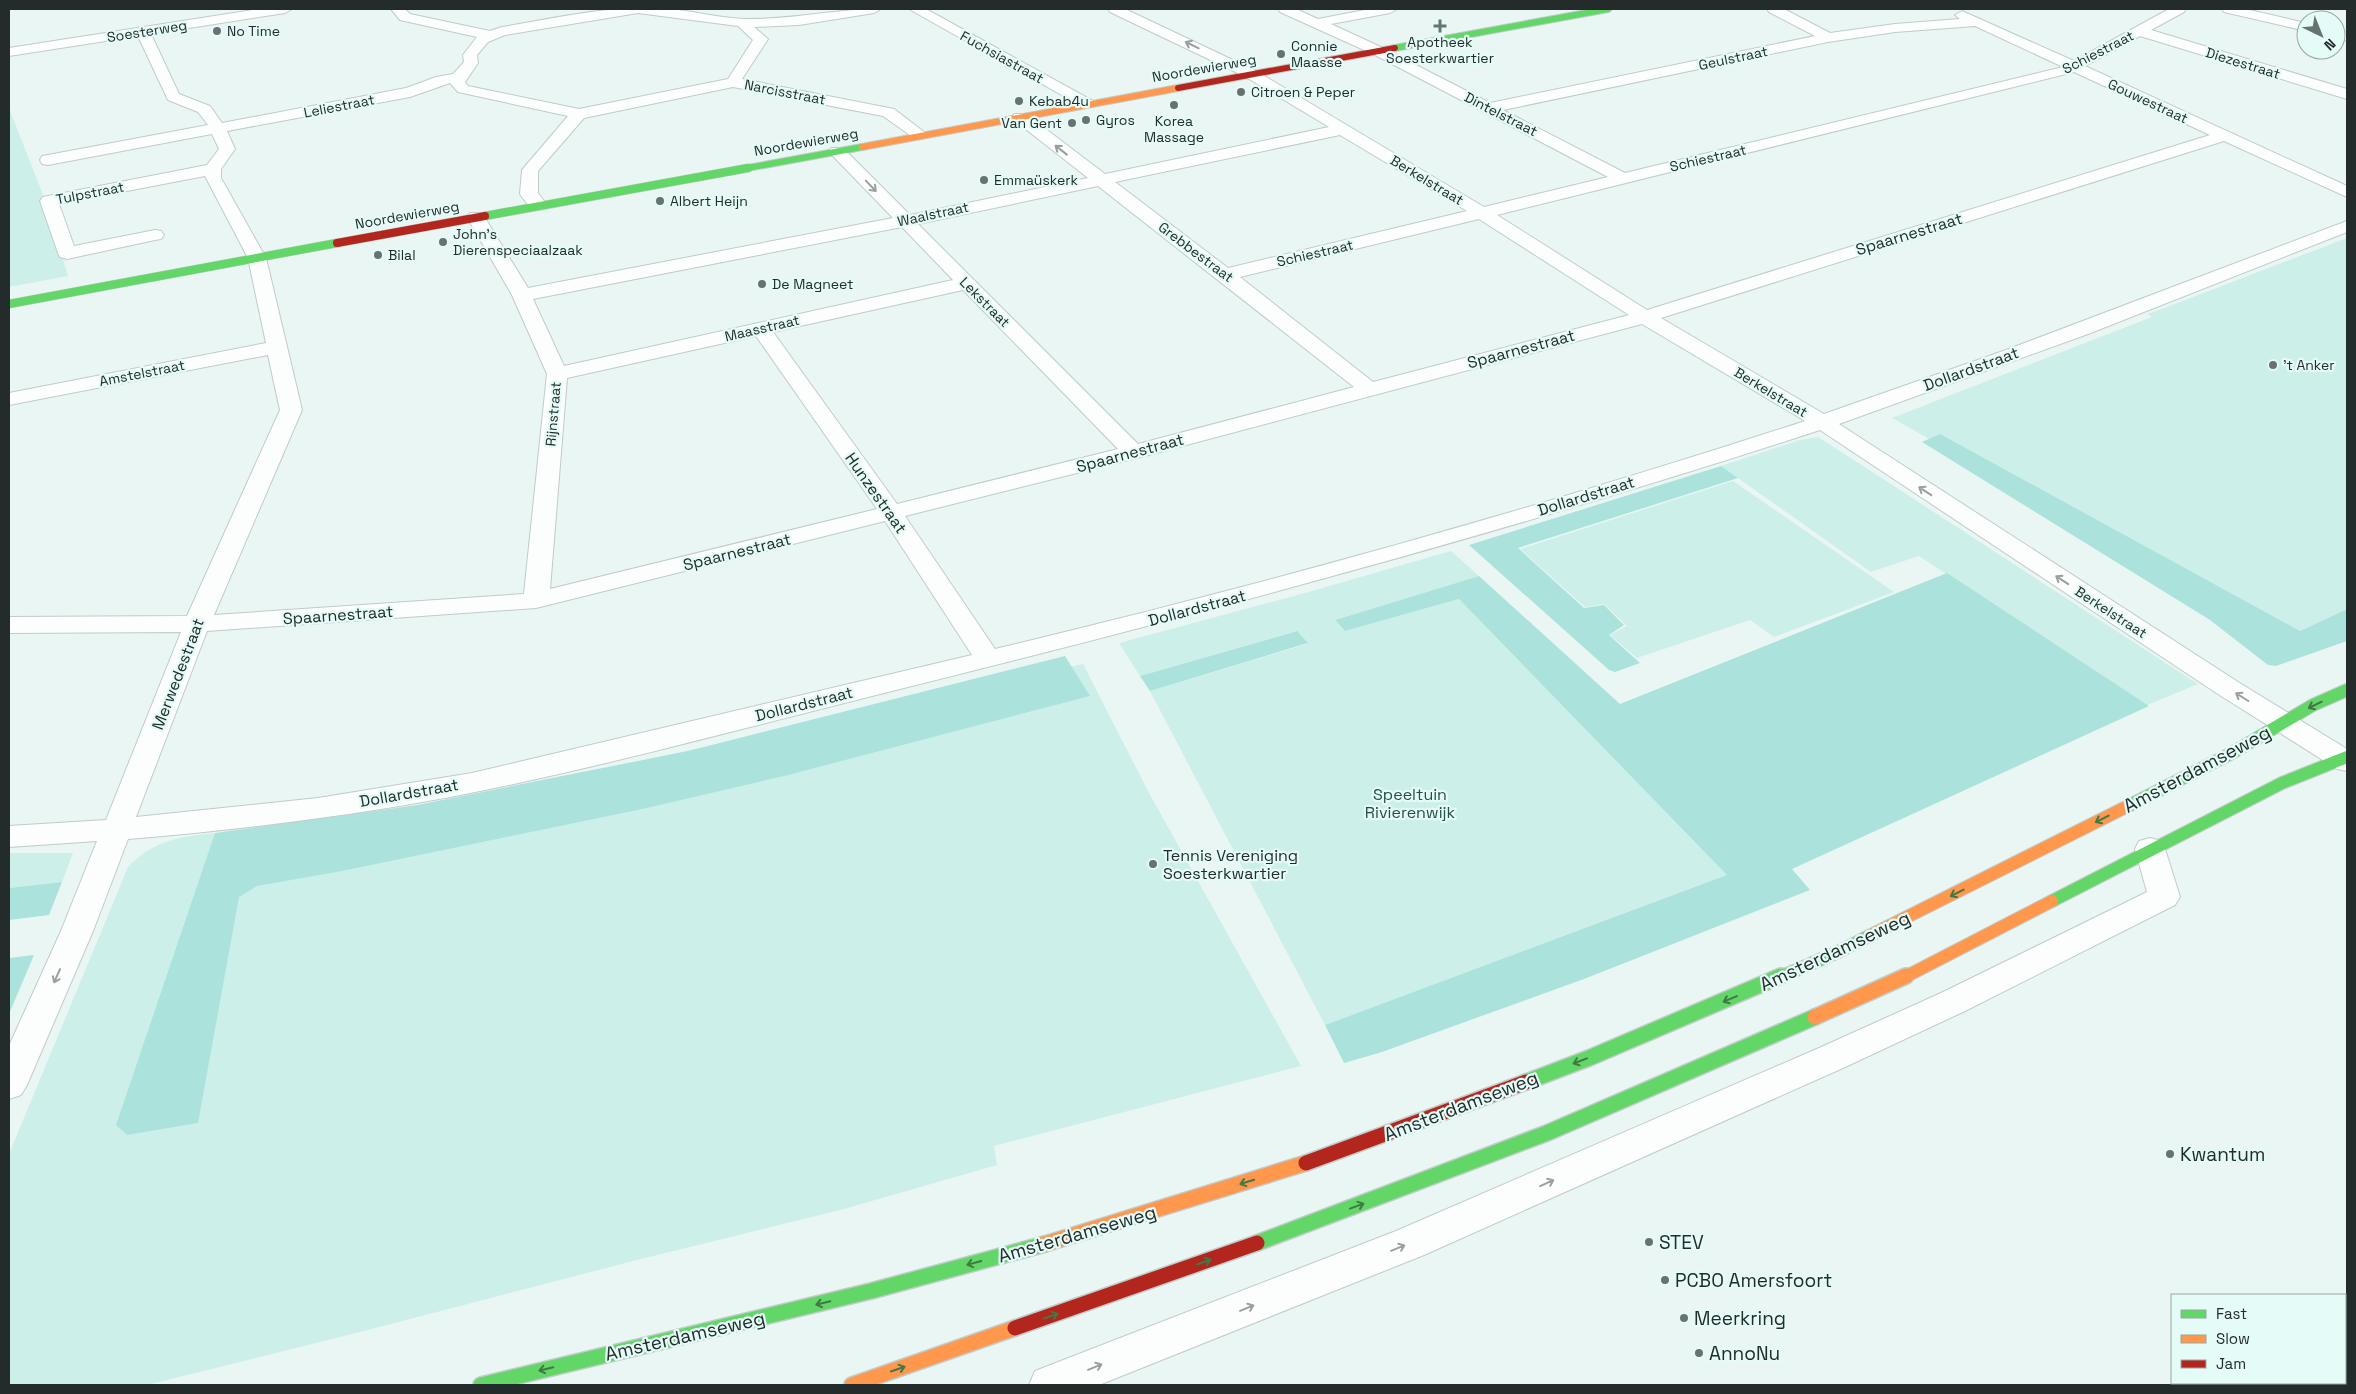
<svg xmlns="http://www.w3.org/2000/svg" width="2356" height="1394" viewBox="0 0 2356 1394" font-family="'Space Grotesk',sans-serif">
  <rect width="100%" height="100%" fill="#e9f6f4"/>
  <g fill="#ccefea">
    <polygon points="9,108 43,195 68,276 9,287"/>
    <polygon points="2347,238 2347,609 2300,631 2275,633 1892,418 2152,317 2147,314 2154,312"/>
    <polygon points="1818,437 1857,462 2198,684 2145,706 1919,556 1871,572 1721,466 1800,440"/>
    <polygon points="1733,481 1894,592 1774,637 1750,620 1637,658 1610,635 1627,626 1604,604 1585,607 1520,549"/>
    <polygon points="1451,551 1479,576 1335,620 1345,631 1459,599 1728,875 1325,1025 1150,691 1307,644 1296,631 1140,676 1119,643 1305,593"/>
    <path d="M1083,664L1148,791L1301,1066L994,1146L997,1165L844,1209L633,1261L360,1332L147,1385H9V1154L128,867C154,840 179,837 215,833L208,856Z"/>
    <polygon points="9,853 73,853 62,882 9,888"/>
  </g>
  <g fill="#abe3dc">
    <polygon points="1940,434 2300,631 2347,609 2347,641 2276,666 2268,665 2210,620 1922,442"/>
    <polygon points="1721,466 1738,478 1518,548 1584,608 1604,605 1624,625 1609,635 1640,663 1615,672 1609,670 1469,545"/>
    <polygon points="1947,573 2149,706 1792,869 1810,890 1584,979 1382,1052 1344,1063 1325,1025 1727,875 1459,599 1345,631 1335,620 1479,576 1620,704"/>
    <polygon points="1297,631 1308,643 1150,691 1140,676"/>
    <polygon points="1065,656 1090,696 784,776 642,809 342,871 257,886 239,897 198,1123 127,1135 116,1125 215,833 417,805 688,751"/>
    <polygon points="62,882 49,915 9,920 9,888"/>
    <polygon points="34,955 9,1014 9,958"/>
  </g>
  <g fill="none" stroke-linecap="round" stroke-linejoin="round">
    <g stroke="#c1cbc9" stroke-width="2">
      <g id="street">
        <path d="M260,9H292L285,13L151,34L179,94L210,106L222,123L406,88L436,77L453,74L464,62L463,55L477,37L400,20L391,9H405L410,14L490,31L502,27C557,18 613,4 668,9C694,11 719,18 744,19C790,20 835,9 881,9L874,13L799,25L754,27L768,39L742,79L894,109L928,135L926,138H914L883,116L733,87L584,118L538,171V193L547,205L544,209C532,212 527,204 520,194L522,170L568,116L458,92L450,83L410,97L227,131L235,149L221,169V178L266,258L302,410L214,615L524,594L547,374L512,295L467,217L470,213H482L528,288L893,218L831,154L829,151L831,148H843L910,215L1088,178L1014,120L1012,117L1014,114H1026L1105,174L1329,127L1246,77L1110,12L1108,9H1125L1256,71L1484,207L1608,177L1373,54L1280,12L1278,9H1296L1318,19L1370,9H1397L1390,13L1331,24L1383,48L1490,103L1815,36L1769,12L1767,9H1784L1830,33L1895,24L1960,19L1955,15L1962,11L2074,61L2169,9H2186L2184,12L2151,30L2347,89V99L2140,36L2085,66L2347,186V197L2224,141L1661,318L1824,414L2006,350L2347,221V232L2088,334L1839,424L2238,682L2347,749V771L2337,769L2218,694L1820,430C1512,531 1198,615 884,693C740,729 595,769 450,797C343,817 236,830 128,839L93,931L27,1085L21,1095L9,1099V1046L61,931L97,841L9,847V826L106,820L181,632L9,633V617L187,616L280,410L268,355L9,405V393L266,343L248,258L205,176L59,204L74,246L155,230L161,231L164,235L161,239L155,240L67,259L60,257L58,253L40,201L43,197L207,165L219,149L212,134L48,165L42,164L40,160L42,156L48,155L208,125L198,112L168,100L138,36L9,56V48ZM638,13L738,26L753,40L728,79L579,109L468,86L465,82L478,63L477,55L488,42L505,35ZM1975,26L2063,67L1625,173L1503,110L1828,42L1895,32ZM2074,72L2210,135L1647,310L1497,215ZM1340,135L1467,211L1228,268L1115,182ZM1098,186L1354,387L1138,444L918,224ZM1479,219L1629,315L1373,382L1240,277ZM902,227L953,280L564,366L533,299ZM963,290L1118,449L897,504L773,332ZM1642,324L1805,421C1538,508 1268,584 995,649L905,516L1141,457ZM756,336L877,509L550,589L567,378ZM885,521L972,655L472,773L318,798L136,817L207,631L536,608Z"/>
        <polygon points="909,9 926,9 1093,101 1096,104 1093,107 1083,107"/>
        <polygon points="2222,9 2245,9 2306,23 2306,31 2224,12"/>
        <polygon points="2336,30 2347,33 2347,41 2336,38"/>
        <polygon points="2150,838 2161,841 2165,849 2180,897 2175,905 1965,1011 1843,1068 1424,1255 1099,1385 1029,1385 1035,1371 1396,1231 1819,1048 1941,993 2147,892 2135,849 2139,841"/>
      </g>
    </g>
    <g stroke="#c1cbc9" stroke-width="8">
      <g id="fast-far3">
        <polyline points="1395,48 1608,9"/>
        <polyline points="742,169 862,147"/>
      </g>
    </g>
    <g stroke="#c1cbc9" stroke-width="9">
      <g id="fast-far2">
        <polyline points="485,216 748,168"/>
        <polyline points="9,304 337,243"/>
      </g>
    </g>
    <g stroke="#c1cbc9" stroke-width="14">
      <g id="fast-far1">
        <polyline points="2130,805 2232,753 2313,705 2347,690"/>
        <polyline points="2052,901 2282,783 2347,757"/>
        <polyline points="1778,978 1838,952 1869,936"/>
      </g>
    </g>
    <g stroke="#c1cbc9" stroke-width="18">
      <g id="fast">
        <polyline points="1526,1082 1589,1058 1781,976"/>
        <polyline points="1257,1243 1547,1133 1815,1017"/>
        <polyline points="481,1385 871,1291 1045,1244"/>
      </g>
    </g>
    <g stroke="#c1cbc9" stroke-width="8">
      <polyline id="slow-far2" points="862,147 1178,88"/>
    </g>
    <g stroke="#c1cbc9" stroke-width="14">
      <g id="slow-far1">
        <polyline points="1869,936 2130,805"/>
        <polyline points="1903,978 2052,901"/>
      </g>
    </g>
    <g stroke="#c1cbc9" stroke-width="18">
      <g id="slow">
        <polyline points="1815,1017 1906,976"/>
        <polyline points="1045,1244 1306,1163"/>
        <polyline points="852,1385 1015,1328"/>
      </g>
    </g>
    <g stroke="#c1cbc9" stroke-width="8">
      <polyline id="jam-far2" points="1178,88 1395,48"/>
    </g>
    <g stroke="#c1cbc9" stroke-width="9">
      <polyline id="jam-far1" points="337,243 485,216"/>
    </g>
    <g stroke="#c1cbc9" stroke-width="18">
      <g id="jam">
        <polyline points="1306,1163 1526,1082"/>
        <polyline points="1015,1328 1257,1243"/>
      </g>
    </g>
    <use href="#street" fill="#fcfefd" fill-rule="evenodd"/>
    <use href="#fast-far3" stroke="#63d668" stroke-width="6"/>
    <use href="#fast-far2" stroke="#63d668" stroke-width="8"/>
    <use href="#fast-far1" stroke="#63d668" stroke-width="12"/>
    <use href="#fast" stroke="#63d668" stroke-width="15"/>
    <use href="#slow-far2" stroke="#ff974d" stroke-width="6"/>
    <use href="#slow-far1" stroke="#ff974d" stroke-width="12"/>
    <use href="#slow" stroke="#ff974d" stroke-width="15"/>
    <use href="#jam-far2" stroke="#b3261e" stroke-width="6"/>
    <use href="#jam-far1" stroke="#b3261e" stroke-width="8"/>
    <use href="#jam" stroke="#b3261e" stroke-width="15"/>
  </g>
  <defs><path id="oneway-shaft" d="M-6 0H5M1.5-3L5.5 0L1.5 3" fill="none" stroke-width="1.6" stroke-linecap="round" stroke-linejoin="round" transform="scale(1.25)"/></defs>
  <g stroke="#9aa09e">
    <use href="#oneway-shaft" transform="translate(1192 45) rotate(-154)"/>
    <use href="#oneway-shaft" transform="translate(1061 150) rotate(-142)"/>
    <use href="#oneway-shaft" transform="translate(871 186) rotate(46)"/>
    <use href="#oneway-shaft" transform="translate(1925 491) rotate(-147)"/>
    <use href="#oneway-shaft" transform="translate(2062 580) rotate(-147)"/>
    <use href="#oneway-shaft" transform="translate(2242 697) rotate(-148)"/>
    <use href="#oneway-shaft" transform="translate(57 976) rotate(114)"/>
    <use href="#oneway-shaft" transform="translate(1547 1183) rotate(-24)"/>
    <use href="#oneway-shaft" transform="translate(1398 1248) rotate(-22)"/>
    <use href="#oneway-shaft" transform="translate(1247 1308) rotate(-22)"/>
    <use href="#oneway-shaft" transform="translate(1095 1367) rotate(-22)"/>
  </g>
  <g stroke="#407846">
    <use href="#oneway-shaft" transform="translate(2315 705) rotate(154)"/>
    <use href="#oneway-shaft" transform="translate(2102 819) rotate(153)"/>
    <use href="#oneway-shaft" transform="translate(1957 893) rotate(153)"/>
    <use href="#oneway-shaft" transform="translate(1730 999) rotate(157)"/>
    <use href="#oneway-shaft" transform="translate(1580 1061) rotate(159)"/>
    <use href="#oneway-shaft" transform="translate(1247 1182) rotate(163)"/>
    <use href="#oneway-shaft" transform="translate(1357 1206) rotate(-20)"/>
    <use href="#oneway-shaft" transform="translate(1204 1262) rotate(-19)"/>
    <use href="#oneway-shaft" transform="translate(974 1263) rotate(165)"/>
    <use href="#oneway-shaft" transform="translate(823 1303) rotate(167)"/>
    <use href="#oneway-shaft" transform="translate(1051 1316) rotate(-19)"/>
    <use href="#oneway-shaft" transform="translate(546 1369) rotate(166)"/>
    <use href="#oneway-shaft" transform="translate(898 1369) rotate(-19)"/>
  </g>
  <g fill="#687371" stroke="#e4fbf7" stroke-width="2">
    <path d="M1437.5 18.5h5v5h5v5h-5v5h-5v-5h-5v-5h5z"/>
    <circle cx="217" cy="31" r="5"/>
    <circle cx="1281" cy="54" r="5"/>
    <circle cx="1241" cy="92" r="5"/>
    <circle cx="1019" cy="101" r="5"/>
    <circle cx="1174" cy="105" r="5"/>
    <circle cx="1086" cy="120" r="5"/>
    <circle cx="1072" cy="123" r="5"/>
    <circle cx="984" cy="180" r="5"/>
    <circle cx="660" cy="201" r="5"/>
    <circle cx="443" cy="242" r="5"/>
    <circle cx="378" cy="255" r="5"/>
    <circle cx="762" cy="284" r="5"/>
    <circle cx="2273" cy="365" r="5"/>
    <circle cx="1153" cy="864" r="5"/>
    <circle cx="2170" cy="1154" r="5"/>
    <circle cx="1649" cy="1242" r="5"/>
    <circle cx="1665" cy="1280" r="5"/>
    <circle cx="1684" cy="1318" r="5"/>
    <circle cx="1699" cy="1353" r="5"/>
  </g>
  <g text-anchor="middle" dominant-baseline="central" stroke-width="4.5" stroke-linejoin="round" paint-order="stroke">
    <g font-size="14" fill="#232c2b" stroke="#e4fbf7">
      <text transform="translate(147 31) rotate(-9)">Soesterweg</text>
      <text transform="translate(2098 52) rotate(-27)">Schiestraat</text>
      <text transform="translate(1002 57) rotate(29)">Fuchsiastraat</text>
      <text transform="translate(1733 58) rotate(-12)">Geulstraat</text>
      <text transform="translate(2243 63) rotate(17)">Diezestraat</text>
      <text transform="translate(1204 68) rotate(-10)">Noordewierweg</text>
      <text transform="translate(785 92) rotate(11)">Narcisstraat</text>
      <text transform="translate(2148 101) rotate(25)">Gouwestraat</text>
      <text transform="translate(339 106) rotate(-11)">Leliestraat</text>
      <text transform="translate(1501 114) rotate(27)">Dintelstraat</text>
      <text transform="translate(806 142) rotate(-10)">Noordewierweg</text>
      <text transform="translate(1708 158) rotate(-13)">Schiestraat</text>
      <text transform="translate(1427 180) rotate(31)">Berkelstraat</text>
      <text transform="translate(90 193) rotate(-11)">Tulpstraat</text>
      <text transform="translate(933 214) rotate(-12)">Waalstraat</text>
      <text transform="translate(407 215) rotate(-10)">Noordewierweg</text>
      <text transform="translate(1196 252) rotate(37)">Grebbestraat</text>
      <text transform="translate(1315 253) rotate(-13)">Schiestraat</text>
      <text transform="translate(985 302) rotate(45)">Lekstraat</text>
      <text transform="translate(762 328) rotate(-13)">Maasstraat</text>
      <text transform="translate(142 373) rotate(-11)">Amstelstraat</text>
      <text transform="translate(1771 392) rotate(31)">Berkelstraat</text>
      <text transform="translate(553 414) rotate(-85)">Rijnstraat</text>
      <text transform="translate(2111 612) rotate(33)">Berkelstraat</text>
    </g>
    <g font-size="14" fill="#232c2b" stroke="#e4fbf7" text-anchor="start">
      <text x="227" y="31">No Time</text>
      <text x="1440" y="42" text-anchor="middle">Apotheek<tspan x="1440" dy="16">Soesterkwartier</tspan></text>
      <text x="1291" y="46">Connie<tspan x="1291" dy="16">Maasse</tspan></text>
      <text x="1251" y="92">Citroen &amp; Peper</text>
      <text x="1029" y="101">Kebab4u</text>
      <text x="1096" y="120">Gyros</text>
      <text x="1174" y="121" text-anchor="middle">Korea<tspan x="1174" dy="16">Massage</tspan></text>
      <text x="1062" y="123" text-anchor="end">Van Gent</text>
      <text x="994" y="180">Emmaüskerk</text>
      <text x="670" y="201">Albert Heijn</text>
      <text x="453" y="234">John's<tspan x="453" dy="16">Dierenspeciaalzaak</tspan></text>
      <text x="388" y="255">Bilal</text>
      <text x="772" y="284">De Magneet</text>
      <text x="2283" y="365">'t Anker</text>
    </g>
    <g font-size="16" fill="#232c2b" stroke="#e4fbf7">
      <text transform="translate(1909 234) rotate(-17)">Spaarnestraat</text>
      <text transform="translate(1521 349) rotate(-15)">Spaarnestraat</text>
      <text transform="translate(1971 369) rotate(-20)">Dollardstraat</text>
      <text transform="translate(1130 453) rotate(-15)">Spaarnestraat</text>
      <text transform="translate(876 493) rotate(55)">Hunzestraat</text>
      <text transform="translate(1586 496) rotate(-17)">Dollardstraat</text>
      <text transform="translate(737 552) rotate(-14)">Spaarnestraat</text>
      <text transform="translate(1197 608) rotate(-15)">Dollardstraat</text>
      <text transform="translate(338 615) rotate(-4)">Spaarnestraat</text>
      <text transform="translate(178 674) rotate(-69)">Merwedestraat</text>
      <text transform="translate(804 704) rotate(-14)">Dollardstraat</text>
      <text transform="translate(409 793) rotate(-10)">Dollardstraat</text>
    </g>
    <g font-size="16" fill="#244e4a" stroke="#e4fbf7">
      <text x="1410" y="794">Speeltuin<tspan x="1410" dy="18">Rivierenwijk</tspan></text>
    </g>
    <g font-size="16" fill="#232c2b" stroke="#e4fbf7" text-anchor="start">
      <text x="1163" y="855">Tennis Vereniging<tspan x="1163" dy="18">Soesterkwartier</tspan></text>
    </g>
    <g font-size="19" fill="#232c2b" stroke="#e4fbf7">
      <text transform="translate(2197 769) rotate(-28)">Amsterdamseweg</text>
      <text transform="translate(1835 951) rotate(-25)">Amsterdamseweg</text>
      <text transform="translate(1461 1106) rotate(-21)">Amsterdamseweg</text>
      <text transform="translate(1077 1234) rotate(-16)">Amsterdamseweg</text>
      <text transform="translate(685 1336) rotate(-13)">Amsterdamseweg</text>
    </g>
    <g font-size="19" fill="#232c2b" stroke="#e4fbf7" text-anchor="start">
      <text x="2180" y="1154">Kwantum</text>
      <text x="1659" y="1242">STEV</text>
      <text x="1675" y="1280">PCBO Amersfoort</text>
      <text x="1694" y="1318">Meerkring</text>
      <text x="1709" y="1353">AnnoNu</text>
    </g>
  </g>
  <rect width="2356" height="1394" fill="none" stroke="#232c2b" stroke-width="20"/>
  <rect x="2171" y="1294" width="175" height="90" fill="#e4fbf7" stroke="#97a8a5"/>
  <rect x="2181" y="1310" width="25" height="8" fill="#63d668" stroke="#97a8a5"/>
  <text x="2216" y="1319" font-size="15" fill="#232c2b">Fast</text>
  <rect x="2181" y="1335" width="25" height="8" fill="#ff974d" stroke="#97a8a5"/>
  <text x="2216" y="1344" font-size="15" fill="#232c2b">Slow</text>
  <rect x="2181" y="1360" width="25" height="8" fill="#b3261e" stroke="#97a8a5"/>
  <text x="2216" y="1369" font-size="15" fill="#232c2b">Jam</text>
  <g transform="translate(2321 35) rotate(137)"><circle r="24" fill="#e4fbf7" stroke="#97a8a5"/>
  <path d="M0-4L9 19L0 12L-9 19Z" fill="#687371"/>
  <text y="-8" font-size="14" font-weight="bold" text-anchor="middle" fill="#232c2b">N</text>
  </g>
</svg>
